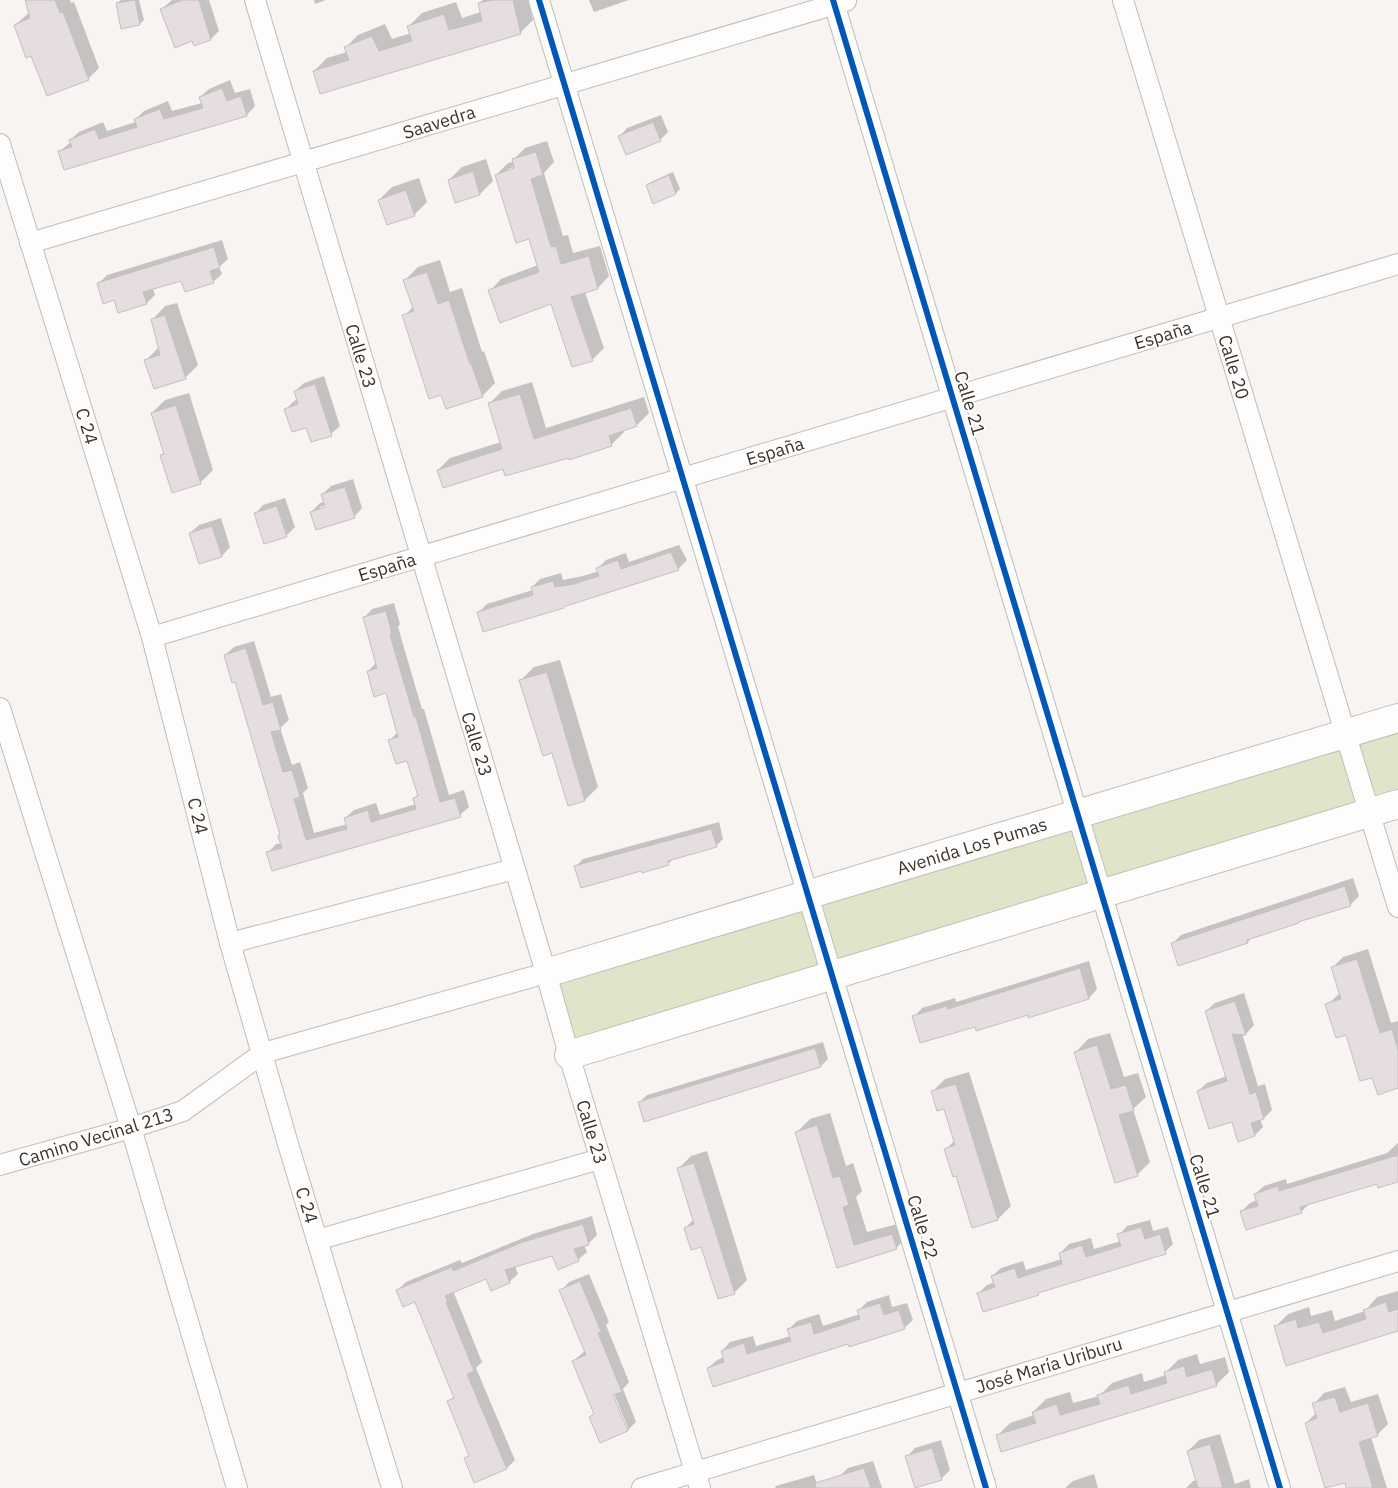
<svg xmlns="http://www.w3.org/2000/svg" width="1398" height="1488" viewBox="0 0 1398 1488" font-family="'IBM Plex Sans',sans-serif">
  <rect width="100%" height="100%" fill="#f7f4f2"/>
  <polygon fill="#e0e5c9" points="1398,720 1398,804 569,1053 547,973"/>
  <g fill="#0003" fill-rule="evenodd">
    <polygon points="26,0 70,0 71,3 74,2 99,68 88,79 32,55 15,25 30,12"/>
    <polygon points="121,0 139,0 144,20 140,24 117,3"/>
    <polygon points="172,0 209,0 219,31 211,39 193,40 162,9"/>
    <polygon points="314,0 326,0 315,4"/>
    <polygon points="483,0 528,0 533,20 520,33 314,71 327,58 347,52 345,48 358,35 385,24 392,39 411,33 409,26 422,13 456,2 462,18 481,12 479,3"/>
    <polygon points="589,0 629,0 594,12"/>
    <polygon points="230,80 235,93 250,89 255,106 247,115 60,151 71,142 70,140 79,132 103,122 107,131 136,122 135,120 144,111 168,101 172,111 202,103 200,97 209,89"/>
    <polygon points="661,115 668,132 660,140 619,137 627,128"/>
    <path d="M547,141L554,162L544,173L563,236L568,235L573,253L600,246L609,276L598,288L585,292L604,348L592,360L552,303L490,291L501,279L538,265L530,237L496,175L508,163L513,162V160L525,148ZM520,165L508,172V169Z"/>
    <polygon points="486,159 493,181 480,194 456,201 449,180 462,167"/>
    <polygon points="673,172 680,189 676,193 654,202 647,186 651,182"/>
    <polygon points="419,178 427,202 414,215 379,200 392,187"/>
    <polygon points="222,240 228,259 219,267 222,274 213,282 182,279 153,288 155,295 147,303 115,299 98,284 107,275"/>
    <polygon points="440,260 450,292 462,288 482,352 484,351 495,383 482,396 442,394 404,316 414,306 405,280 418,267"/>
    <polygon points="177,303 198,365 185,378 146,360 159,347 153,319 165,306"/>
    <polygon points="324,376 340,426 331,434 307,426 286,409 294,401 298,399 295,391 304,383"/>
    <polygon points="532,382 546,428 644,397 649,413 637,425 623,430 624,432 611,445 569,456 504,468 438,470 450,458 501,442 490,403 502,391"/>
    <polygon points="189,393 213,470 200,483 162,455 165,452 152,413 165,400"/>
    <path d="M353,479L362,508L354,517L311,512L320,503L325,502L323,494L331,486ZM331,503L332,506L320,510V507Z"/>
    <polygon points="285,498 295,527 286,536 255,514 263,505"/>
    <polygon points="221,518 230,547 222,556 190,533 199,525"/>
    <polygon points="679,545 687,560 678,569 479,612 487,604 533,590 532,587 540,579 561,573 563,580 583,576 599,571 598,568 606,560 626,553 629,562"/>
    <polygon points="394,603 400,624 398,627 422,709 424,709 449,795 464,790 469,807 460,815 268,853 276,844 282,843 281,835 236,681 225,655 234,647 254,641 271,697 281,694 289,720 280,728 292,765 300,762 308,788 303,793 314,833 347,824 345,818 354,810 376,803 380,815 416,804 414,798 419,794 408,760 390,740 398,732 387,692 368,671 377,662 364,618 372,609"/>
    <polygon points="560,660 598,787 585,800 521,680 534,667"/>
    <polygon points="719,822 723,839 716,846 674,858 668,864 642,869 576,866 583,859"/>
    <polygon points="1353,878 1359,896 1350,905 1252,937 1248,942 1179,964 1172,944 1181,935"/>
    <polygon points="1368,949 1391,1023 1398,1021 1398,1087 1373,1076 1347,1033 1327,1005 1340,993 1332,968 1343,957"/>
    <polygon points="1089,961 1097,989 1089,998 1029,1016 1028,1014 976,1025 914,1017 922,1008 955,998 956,1002"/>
    <polygon points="1244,993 1254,1025 1246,1034 1242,1033 1258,1086 1265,1084 1272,1110 1264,1118 1260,1119 1263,1127 1255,1135 1233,1120 1198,1091 1207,1083 1227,1076 1206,1011 1215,1003"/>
    <polygon points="1110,1033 1124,1077 1138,1073 1146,1097 1133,1109 1150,1162 1137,1175 1076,1052 1088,1039"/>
    <polygon points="823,1042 828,1059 821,1066 639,1103 647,1095"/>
    <polygon points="969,1072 1011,1206 998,1219 973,1227 957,1174 946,1149 955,1140 945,1107 932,1092 945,1079"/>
    <polygon points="830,1113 846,1166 853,1163 862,1191 856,1197 867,1232 905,1222 909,1235 896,1248 838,1266 797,1132 810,1119"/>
    <polygon points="1398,1143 1398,1180 1377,1182 1310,1203 1301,1212 1242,1211 1250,1203 1257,1200 1255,1194 1264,1186 1286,1179 1287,1184 1387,1153"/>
    <polygon points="707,1151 747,1280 734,1293 702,1245 685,1228 694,1219 679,1168 691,1156"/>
    <polygon points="592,1216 597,1235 589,1243 584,1245 587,1252 578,1260 552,1254 515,1266 518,1274 509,1282 487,1278 455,1291 454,1293 482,1362 476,1368 515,1460 507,1468 475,1481 465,1459 470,1454 448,1402 455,1395 416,1301 398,1290 406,1282 460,1260 462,1263 533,1234"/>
    <polygon points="1150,1220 1153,1231 1168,1227 1173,1244 1165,1252 984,1310 979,1293 987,1285 995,1282 992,1276 1001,1268 1023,1261 1026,1270 1062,1259 1060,1253 1069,1244 1091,1238 1094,1249 1121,1241 1119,1235 1127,1226"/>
    <path d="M589,1274L609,1322L606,1325L629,1382L623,1389L636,1422L628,1430L600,1441L590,1417L595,1412L573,1361L585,1351L561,1291L569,1282ZM612,1389L628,1428H626L610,1390Z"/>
    <polygon points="1398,1291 1398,1329 1287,1364 1275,1327 1288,1314 1309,1307 1311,1316 1332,1310 1335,1321 1365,1311 1377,1297"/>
    <polygon points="889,1295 892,1307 907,1303 913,1320 904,1328 849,1342 708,1368 717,1360 724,1357 722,1351 730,1342 753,1336 756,1346 791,1336 789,1329 797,1321 819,1314 823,1326 860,1314 858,1311 867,1302"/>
    <polygon points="1197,1354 1200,1364 1225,1357 1229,1372 1216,1385 997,1436 1010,1423 1034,1415 1033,1412 1046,1399 1070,1392 1073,1403 1099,1396 1112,1383 1142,1373 1144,1382 1166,1375 1165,1373 1178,1360"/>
    <polygon points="1345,1387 1351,1402 1378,1394 1388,1424 1377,1435 1371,1437 1387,1488 1348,1488 1345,1481 1306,1423 1316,1413 1314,1404 1324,1393"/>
    <polygon points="1220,1434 1235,1484 1249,1479 1251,1488 1186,1488 1193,1481 1197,1480 1188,1451 1199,1440"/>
    <polygon points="941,1440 950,1470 941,1479 907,1457 915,1448"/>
    <polygon points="873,1461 882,1488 843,1488 839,1477 848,1468"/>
    <polygon points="1094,1474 1098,1488 1065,1488 1073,1481"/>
    <polygon points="814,1475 818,1488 775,1488 776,1486"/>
  </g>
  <g fill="#e5dddf" stroke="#c6bec0">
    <polygon points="25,0 55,0 60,13 63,12 89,80 47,96 31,56 26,58 14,25 30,18"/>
    <polygon points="135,0 140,25 121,29 116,3"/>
    <polygon points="182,0 199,0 211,40 194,46 192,41 175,48 160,9"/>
    <polygon points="493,0 513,0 521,34 320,94 313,71 349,60 344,47 372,36 379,51 412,41 407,26 444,14 449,30 482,21 478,3"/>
    <polygon points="222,88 227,101 241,96 247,116 64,170 58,151 72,147 69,140 95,129 99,139 137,127 134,119 160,109 164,119 203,108 199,97"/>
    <polygon points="653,122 661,141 626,155 618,136"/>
    <polygon points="536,152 543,175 531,179 551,247 556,246 561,264 589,256 598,289 571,297 593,361 572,367 551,304 500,323 488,290 539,272 529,239 516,243 495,175 514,168 512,159"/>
    <polygon points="473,171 480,195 455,203 448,180"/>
    <polygon points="669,175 676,194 653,204 646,185"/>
    <polygon points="406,190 415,216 387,225 378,200"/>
    <polygon points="214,247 220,268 210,271 214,283 185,292 181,281 143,292 147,304 118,313 114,300 103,304 97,283"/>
    <polygon points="427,272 438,304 449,300 470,364 471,363 483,397 446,409 441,395 429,399 402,315 414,311 403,280"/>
    <polygon points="165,315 186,379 154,389 144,360 160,355 151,319"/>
    <polygon points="315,384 332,436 311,442 306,428 292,432 284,409 298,404 294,391"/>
    <polygon points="520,394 534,439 631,408 637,426 609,436 612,446 569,460 569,458 505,476 503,469 443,488 437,470 502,449 488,403"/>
    <polygon points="176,405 201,484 172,493 160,455 164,454 151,413"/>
    <polygon points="345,487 355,518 316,530 310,512 325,507 321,494"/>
    <polygon points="277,506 287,537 264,544 254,513"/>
    <polygon points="212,526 222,557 199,564 189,533"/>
    <polygon points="671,552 679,570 563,607 564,608 483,632 477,612 533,595 531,587 553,581 555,587 574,584 599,576 596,568 618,560 621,569"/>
    <polygon points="386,611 392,634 390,635 414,717 416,717 440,802 455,798 461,817 272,871 266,852 282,848 278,836 280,835 235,682 232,683 224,655 246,648 263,705 273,702 281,730 271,732 283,772 292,770 300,797 294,799 306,840 347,829 344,818 368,810 371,822 416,809 413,798 418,796 407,761 396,764 388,740 398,737 386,693 374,697 367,671 377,668 363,617"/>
    <polygon points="547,672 585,801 568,806 552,753 543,756 519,680"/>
    <polygon points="711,829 717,847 668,861 669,865 642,873 641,871 581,888 574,866"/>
    <polygon points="1345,886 1351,906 1298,922 1299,923 1247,940 1248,943 1178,966 1171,943"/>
    <polygon points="1357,959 1380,1033 1392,1029 1398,1050 1398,1088 1378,1095 1372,1078 1360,1081 1346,1035 1336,1038 1325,1004 1341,999 1331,967"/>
    <polygon points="1080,968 1089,999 1028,1018 1028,1015 976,1031 975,1027 920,1043 912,1016 947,1006 948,1009"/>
    <polygon points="1235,1001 1246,1035 1232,1034 1250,1094 1256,1092 1264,1119 1251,1123 1255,1136 1238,1142 1232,1122 1209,1129 1197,1091 1227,1081 1205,1011"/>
    <polygon points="1097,1045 1111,1089 1126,1085 1134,1111 1119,1115 1138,1176 1115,1183 1074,1052"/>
    <polygon points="815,1048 821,1067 644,1122 638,1102"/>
    <polygon points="956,1084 998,1220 972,1228 956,1176 953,1177 944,1149 955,1145 944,1109 937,1111 931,1091"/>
    <polygon points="817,1125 833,1178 840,1176 849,1205 843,1207 854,1245 892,1234 897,1249 837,1268 795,1132"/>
    <polygon points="1398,1155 1398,1182 1378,1188 1377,1184 1300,1207 1302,1213 1246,1230 1240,1211 1258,1206 1254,1194 1278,1186 1279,1191"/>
    <polygon points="694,1163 735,1294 718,1299 701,1247 691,1250 684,1228 694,1224 677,1168"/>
    <polygon points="583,1224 589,1245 574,1249 579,1261 558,1270 552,1256 505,1270 510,1283 491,1291 486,1279 445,1296 448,1302 446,1302 474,1371 467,1374 507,1469 474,1483 464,1458 469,1456 447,1401 454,1398 415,1302 403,1307 396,1290 452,1267 453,1271 523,1242"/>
    <polygon points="1141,1227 1145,1239 1160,1234 1166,1254 1038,1293 1039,1295 983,1312 977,1293 995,1287 991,1276 1015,1268 1018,1278 1062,1264 1059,1253 1082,1245 1086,1257 1121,1246 1117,1234"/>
    <polygon points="580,1281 601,1332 598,1333 622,1392 613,1395 628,1431 600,1443 589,1417 594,1414 572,1361 586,1355 559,1290"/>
    <polygon points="1386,1302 1389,1312 1398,1309 1398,1331 1286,1366 1274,1326 1296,1319 1298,1328 1319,1322 1323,1333 1366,1319 1363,1310"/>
    <polygon points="880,1303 884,1315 899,1310 905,1329 849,1347 848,1344 713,1387 707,1368 724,1362 721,1351 744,1343 747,1354 791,1341 787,1329 811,1322 814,1334 860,1319 857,1310"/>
    <polygon points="1184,1366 1187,1377 1212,1369 1217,1386 1001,1452 996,1435 1036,1423 1032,1412 1057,1404 1060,1415 1100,1404 1097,1395 1129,1385 1131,1394 1167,1383 1164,1372"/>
    <polygon points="1335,1397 1340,1412 1368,1403 1378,1436 1359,1442 1373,1488 1346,1488 1345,1483 1325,1488 1305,1423 1317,1418 1312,1403"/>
    <polygon points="1210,1444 1223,1488 1198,1488 1187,1451"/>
    <polygon points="932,1448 942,1480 915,1488 905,1456"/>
    <polygon points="864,1468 871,1488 816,1488 815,1483"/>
  </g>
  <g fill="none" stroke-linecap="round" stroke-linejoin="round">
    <g stroke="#c3bcb7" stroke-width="22">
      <g id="minor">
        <polyline points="255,0 546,973 569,1055 700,1488"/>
        <polyline points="539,0 986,1488"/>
        <polyline points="833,0 1280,1488"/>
        <polyline points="1123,0 1398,907"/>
        <polyline points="0,144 152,637 230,943 288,1144 392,1488"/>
        <polyline points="30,243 846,1"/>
        <polyline points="152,637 1398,264"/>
        <polyline points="0,708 131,1128 237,1488"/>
        <polyline points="230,943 514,869"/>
        <polyline points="0,1165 131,1128 183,1111 263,1053 546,973"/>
        <polyline points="317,1240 600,1159"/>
        <polyline points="642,1488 1398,1261"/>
      </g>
    </g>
    <g stroke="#c3bcb7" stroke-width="30">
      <g id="secondary">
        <polyline points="546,973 1398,718"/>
        <polyline points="569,1055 1398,804"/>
      </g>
    </g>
    <use href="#minor" stroke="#fefdfd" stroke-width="20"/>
    <use href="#secondary" stroke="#fefdfd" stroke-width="28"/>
    <g stroke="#fff" stroke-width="9">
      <g id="cycleway">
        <polyline points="539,0 986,1488"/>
        <polyline points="833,0 1280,1488"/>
      </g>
    </g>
    <use href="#cycleway" stroke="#0057b8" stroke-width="6"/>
  </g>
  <g text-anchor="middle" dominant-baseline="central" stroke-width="4" stroke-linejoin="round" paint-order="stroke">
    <g font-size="18" fill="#3f332a" stroke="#fff">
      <text transform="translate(439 122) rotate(-17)">Saavedra</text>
      <text transform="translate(1163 335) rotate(-17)">España</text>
      <text transform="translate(361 356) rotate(73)">Calle 23</text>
      <text transform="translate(1234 367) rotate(73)">Calle 20</text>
      <text transform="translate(970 403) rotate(73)">Calle 21</text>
      <text transform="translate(87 426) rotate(73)">C 24</text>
      <text transform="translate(775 451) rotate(-17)">España</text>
      <text transform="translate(387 567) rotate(-17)">España</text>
      <text transform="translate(477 744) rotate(73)">Calle 23</text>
      <text transform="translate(198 816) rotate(76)">C 24</text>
      <text transform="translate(972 846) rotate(-17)">Avenida Los Pumas</text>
      <text transform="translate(592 1132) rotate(73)">Calle 23</text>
      <text transform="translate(96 1137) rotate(-17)">Camino Vecinal 213</text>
      <text transform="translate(1205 1186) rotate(73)">Calle 21</text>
      <text transform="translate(307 1205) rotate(73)">C 24</text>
      <text transform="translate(923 1227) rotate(73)">Calle 22</text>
      <text transform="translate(1049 1365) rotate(-17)">José María Uriburu</text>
    </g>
  </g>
</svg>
